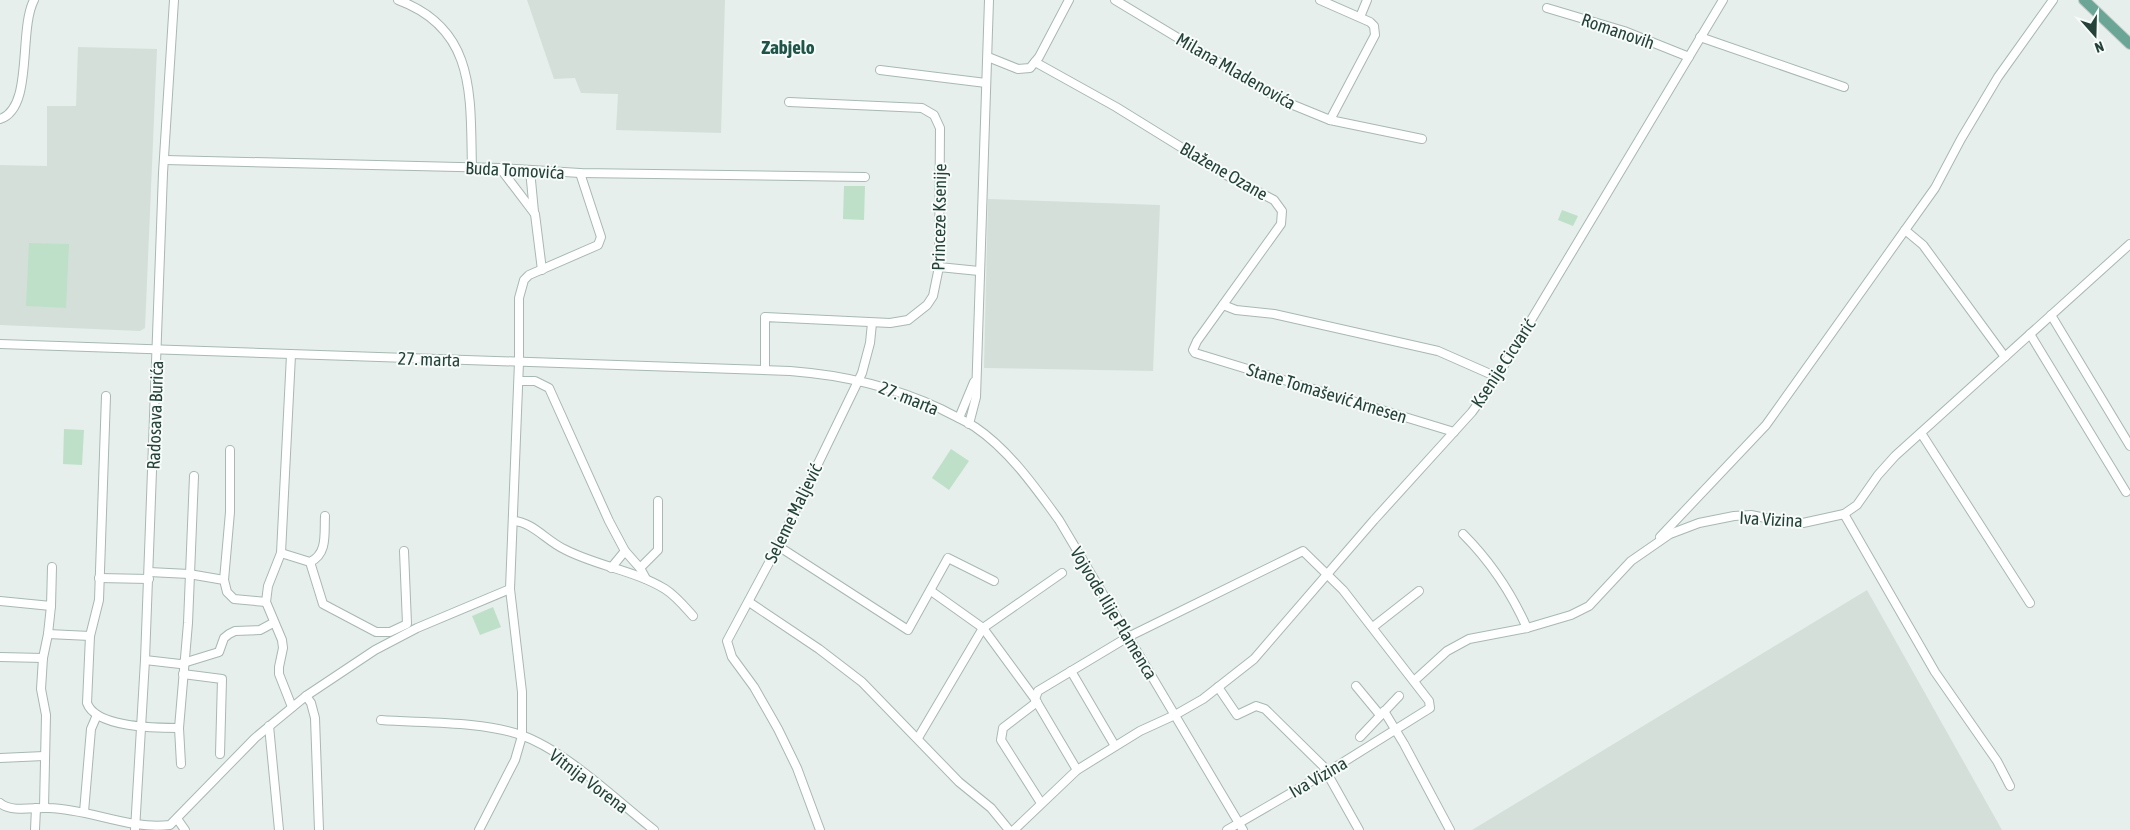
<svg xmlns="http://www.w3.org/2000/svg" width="2130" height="830" viewBox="0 0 2130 830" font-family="'Asap Condensed',sans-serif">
  <rect width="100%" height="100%" fill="#e6efeb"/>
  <g fill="#d4dfda">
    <polygon points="527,0 725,0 721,133 616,130 618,94 581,93 575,78 554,79"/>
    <polygon points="78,47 157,49 145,328 140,331 0,325 0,165 47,166 47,106 76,106"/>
    <polygon points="988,199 1160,205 1153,371 984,368"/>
    <polygon points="1867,590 2002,830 1472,830"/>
  </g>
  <g fill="#bfe0c8">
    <polygon points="844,186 865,186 864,220 843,219"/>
    <polygon points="1562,210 1578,216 1573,226 1558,220"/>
    <polygon points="29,243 69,244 66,308 26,306"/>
    <polygon points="64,429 84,430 82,465 63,464"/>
    <polygon points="951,449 969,461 949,490 932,478"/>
    <polygon points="493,607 501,627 480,635 472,616"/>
  </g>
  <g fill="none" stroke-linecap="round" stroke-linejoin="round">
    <g stroke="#a8b8b2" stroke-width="10">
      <g id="minor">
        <path d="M398,0C477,29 470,97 472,168"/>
        <polyline points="1115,0 1281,100 1330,120 1422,139"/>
        <polyline points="1320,0 1370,22 1374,26 1375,35 1330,120"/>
        <polyline points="1547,8 1624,31 1689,57"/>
        <polyline points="1360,17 1367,0"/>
        <polyline points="1700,37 1844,87"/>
        <polyline points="988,57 1018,69 1030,68 1039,57 1069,0"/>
        <polyline points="1035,62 1116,107 1226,175 1274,200 1282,211 1281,224 1197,341 1193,350 1195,353 1454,432"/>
        <polyline points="880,70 986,83"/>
        <path d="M0,119C34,108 18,31 34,0"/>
        <polyline points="165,160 500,168 580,173 865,177"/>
        <polyline points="500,168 535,214 542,270"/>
        <polyline points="530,170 534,212"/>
        <polyline points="1905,230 1923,245 2005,357"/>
        <polyline points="939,267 979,271"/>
        <polyline points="1223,305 1236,310 1274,314 1438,351 1497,377"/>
        <polyline points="2051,315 2130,446"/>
        <polyline points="2030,334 2126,492"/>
        <path d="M0,344L790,371C844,375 892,386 941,409C952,415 964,420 975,427C1009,450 1035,487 1059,520L1243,830"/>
        <polyline points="291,355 281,553 268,586 266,602 282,640 283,648 279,667 279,674 292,707"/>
        <polyline points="765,370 765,317 890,323 908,320 927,305 933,296 939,267 940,128 934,115 922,108 789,102"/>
        <polyline points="519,381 535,381 549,388 609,521 625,551 640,568 646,579"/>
        <path d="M106,396L99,600L90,636L87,703C96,728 157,728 179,728"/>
        <polyline points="959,418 974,382"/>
        <polyline points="969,424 976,397 989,0"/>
        <polyline points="1921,433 2030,603"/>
        <polyline points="1844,514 1935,672 1997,761 2010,786"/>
        <path d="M514,521C532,522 547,541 564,549C596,566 634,570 665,589C676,596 684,606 693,616"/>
        <path d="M1463,534C1491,562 1511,592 1527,628"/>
        <polyline points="1660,537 1766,425 1935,188 1961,139 1998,77 2053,0"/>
        <polyline points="778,546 908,630 948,558 994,581"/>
        <path d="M281,553L310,562C328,554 324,533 325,516"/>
        <polyline points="310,562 323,604 376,632 390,632 407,624 404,551"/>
        <polyline points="611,568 625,551"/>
        <polyline points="640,568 658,550 658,501"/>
        <polyline points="149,572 189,574 224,580 227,592 234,599 266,602"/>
        <polyline points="99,578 149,579"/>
        <polyline points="224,580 230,512 230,450"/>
        <polyline points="931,591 983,628 1035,699 1077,770"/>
        <polyline points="0,601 51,606"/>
        <polyline points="749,602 819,649 862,682 959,782 991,808 1009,830"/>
        <polyline points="1373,627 1419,591"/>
        <polyline points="48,634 90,636"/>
        <polyline points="0,657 43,658"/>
        <polyline points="145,660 180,664 219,652 224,638 229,634 235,631 260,630 273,623"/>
        <polyline points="1071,671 1115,746"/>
        <polyline points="183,674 222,679 220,754"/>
        <polyline points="1414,681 1447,651 1469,639 1527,628 1571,615 1589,606 1631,561 1670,534 1699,523 1734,516 1751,515 1785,522 1803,523 1844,514 1857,505 1878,475 1895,456 2130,244"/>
        <polyline points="1356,686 1380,715"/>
        <polyline points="1218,687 1237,715 1256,706 1265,709 1323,766 1359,830"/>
        <polyline points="306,696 311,703 315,718 319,830"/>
        <polyline points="1035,699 1038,691 1128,637 1303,551 1343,590 1429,701 1430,708 1334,768 1227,830"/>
        <polyline points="1037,702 1003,728 1001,740 1041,803"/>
        <polyline points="1384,711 1404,744 1450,830"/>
        <path d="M381,720C423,723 482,721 521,735C566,751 616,800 654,830"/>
        <polyline points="269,726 279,830"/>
        <polyline points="1360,737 1399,696"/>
        <polyline points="918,738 983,628 1062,573"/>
        <polyline points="0,758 44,756"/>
        <polyline points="181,764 179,728 188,623 194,476"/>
        <path d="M0,803C12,813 35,807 49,808C90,809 129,830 170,825L255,738L306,696L375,650L417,628L510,589"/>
        <polyline points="44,808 46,715 41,689 43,658 48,634 51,606 52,567"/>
        <polyline points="84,812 91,729 97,715"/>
        <polyline points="178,820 185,830"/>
        <polyline points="35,830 36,808"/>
        <polyline points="135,830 145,660 163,173 174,0"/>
        <polyline points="479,830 515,760 522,736 522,692 510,589 519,362 519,298 524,280 529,275 598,245 601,237 580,173"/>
        <polyline points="820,830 797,768 778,729 754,687 732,657 727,641 778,546 862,373 870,343 872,323"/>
        <polyline points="1014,830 1077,770 1140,731 1175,715 1203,699 1254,659 1374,520 1472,412 1497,377 1723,0"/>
      </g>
    </g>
    <g stroke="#c2cac8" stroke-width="12">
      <polyline id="major" points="2084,0 2130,44"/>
    </g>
    <use href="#minor" stroke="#fff" stroke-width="8"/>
    <use href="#major" stroke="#6aa596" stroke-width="10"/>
  </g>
  <g text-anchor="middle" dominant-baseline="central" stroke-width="4" stroke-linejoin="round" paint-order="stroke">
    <g font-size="18" fill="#24423a" stroke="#f7fbf9">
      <text transform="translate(1618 31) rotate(19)">Romanovih</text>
      <text transform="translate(1236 71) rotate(30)">Milana Mladenovića</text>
      <text transform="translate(515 170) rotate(3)">Buda Tomovića</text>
      <text transform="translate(1224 171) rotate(30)">Blažene Ozane</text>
      <text transform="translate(939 217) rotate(-89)">Princeze Ksenije</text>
      <text transform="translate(429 359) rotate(2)">27. marta</text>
      <text transform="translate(1503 363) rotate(-57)">Ksenije Cicvarić</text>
      <text transform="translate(1327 393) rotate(17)">Stane Tomašević Arnesen</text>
      <text transform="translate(909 398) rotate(22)">27. marta</text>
      <text transform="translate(155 415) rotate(-88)">Radosava Burića</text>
      <text transform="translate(793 513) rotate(-64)">Seleme Maljević</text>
      <text transform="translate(1771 519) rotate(3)">Iva Vizina</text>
      <text transform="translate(1114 613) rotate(59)">Vojvode Ilije Plamenca</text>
      <text transform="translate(1318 777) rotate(-30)">Iva Vizina</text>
      <text transform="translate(589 781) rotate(37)">Vitnija Vorena</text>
    </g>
    <g font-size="19" font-weight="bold" fill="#1f5548" stroke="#f7fbf9">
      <text x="788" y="47">Zabjelo</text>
    </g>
  </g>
  <g transform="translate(2095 35) rotate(160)" stroke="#f7fbf9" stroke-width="4" paint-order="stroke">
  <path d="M0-4L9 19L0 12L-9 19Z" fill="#24423a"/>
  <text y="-8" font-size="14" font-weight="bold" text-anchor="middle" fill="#24423a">N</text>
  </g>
</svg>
